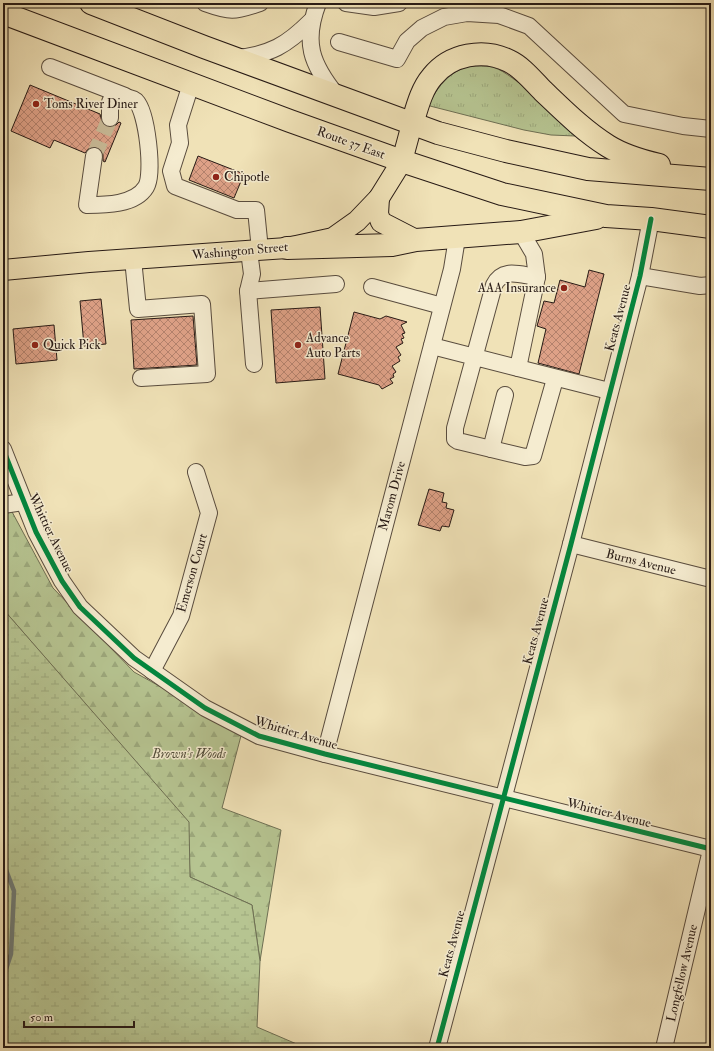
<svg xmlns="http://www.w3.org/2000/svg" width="714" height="1051" viewBox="0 0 714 1051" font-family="'IM FELL Double Pica',serif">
  <defs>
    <pattern id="grass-tufts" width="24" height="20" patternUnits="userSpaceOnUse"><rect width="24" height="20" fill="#b6c491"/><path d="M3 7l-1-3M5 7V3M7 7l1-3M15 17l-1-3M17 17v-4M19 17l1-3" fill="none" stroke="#9ca87c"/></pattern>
    <pattern id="forest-firs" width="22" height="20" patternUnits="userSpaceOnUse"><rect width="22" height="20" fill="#b6c491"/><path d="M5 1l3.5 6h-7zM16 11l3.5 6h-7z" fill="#9ca87c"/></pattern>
    <pattern id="wetland-marsh" width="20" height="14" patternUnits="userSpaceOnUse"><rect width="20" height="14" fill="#b6c491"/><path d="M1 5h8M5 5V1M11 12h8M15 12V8" fill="none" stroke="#9ca87c"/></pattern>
    <pattern id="building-cross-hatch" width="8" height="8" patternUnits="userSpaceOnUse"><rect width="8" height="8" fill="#dea187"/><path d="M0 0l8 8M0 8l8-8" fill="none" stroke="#b4826d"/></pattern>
  </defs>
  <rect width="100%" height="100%" fill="#f0e2b7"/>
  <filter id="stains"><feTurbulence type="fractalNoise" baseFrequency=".005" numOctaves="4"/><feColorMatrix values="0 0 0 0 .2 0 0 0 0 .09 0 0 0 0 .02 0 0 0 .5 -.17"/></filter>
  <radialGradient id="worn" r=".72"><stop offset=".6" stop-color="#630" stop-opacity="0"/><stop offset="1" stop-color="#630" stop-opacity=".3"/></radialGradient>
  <path fill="url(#grass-tufts)" stroke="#6e6f53" d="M470,66C479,66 487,65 495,68C510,72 568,122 575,136L551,135L524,130L430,106L429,103C440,84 449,72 470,66Z"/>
  <polygon fill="url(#forest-firs)" stroke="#6e6f53" points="3,495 53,588 134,672 242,732 222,808 281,830 260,961 252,905 190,877 188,822 3,609"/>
  <polygon fill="url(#wetland-marsh)" stroke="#6e6f53" points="3,609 189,822 190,877 252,905 260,961 257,1027 306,1048 3,1048"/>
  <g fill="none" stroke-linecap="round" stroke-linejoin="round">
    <polyline stroke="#6e7b77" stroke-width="4.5" points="3,862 14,891 11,954 3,978"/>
  </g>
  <g fill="url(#building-cross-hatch)" stroke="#271a15">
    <polygon points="30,85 100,114 102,122 106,126 110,127 115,126 119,122 121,123 105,162 103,161 103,152 96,147 90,147 85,153 54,140 50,148 11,131"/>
    <polygon points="198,156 244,174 234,198 189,180"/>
    <polygon points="589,270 604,274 579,374 538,363 546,329 537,326 544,301 554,303 560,280 585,287"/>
    <polygon points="101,299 106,344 84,346 80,301"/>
    <polygon points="320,307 325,379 276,383 271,310"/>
    <polygon points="354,312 380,319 386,316 407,322 401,325 405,333 402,334 404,338 401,339 403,343 396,347 401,355 398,357 400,361 392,366 396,372 393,374 394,377 390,379 393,383 382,389 379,385 338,374"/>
    <polygon points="193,316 197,365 134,369 131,320"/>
    <polygon points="54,325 57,360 16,364 13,329"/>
    <polygon points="429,489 444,493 442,502 447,503 446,508 454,510 449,527 442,526 440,531 418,525"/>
  </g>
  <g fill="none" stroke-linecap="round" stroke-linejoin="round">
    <polyline stroke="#c8ba97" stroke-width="16" stroke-dasharray="16 8" stroke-linecap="butt" points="94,156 110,118"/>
    <g stroke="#594c3e" stroke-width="18">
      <g id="minor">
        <path d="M205,3C230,12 234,12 260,3"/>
        <path d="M318,3C303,42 311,64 337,96"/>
        <polyline points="346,3 374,7 399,3"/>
        <polyline points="339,42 397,59 407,41 422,28 444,17 467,13 499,15 529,26 624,114 683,126 711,129"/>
        <path d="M236,58C270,55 287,45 311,21"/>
        <polyline points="50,67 125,96"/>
        <polyline points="191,84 178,125 180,143 171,171 175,186 237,210 256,210 260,250"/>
        <path d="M94,156L87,205C105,205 135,205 146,187C154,174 147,112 136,101C130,96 120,97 113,96L110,102V118"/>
        <polyline points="521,232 534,254 537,277"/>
        <polyline points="249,251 252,274 248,291 254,364"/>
        <polyline points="133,259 138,309 202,304 207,374 141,378"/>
        <polyline points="640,276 700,286 711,285"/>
        <polyline points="372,287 442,306"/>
        <polyline points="248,291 336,284"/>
        <path d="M432,346L518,368L537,277C520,275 503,267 494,285L455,428V439L458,441L525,457L533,456L555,379"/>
        <polyline points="518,368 609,391"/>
        <polyline points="3,449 36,532 62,581 80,607 134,658 205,708 259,736 325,754 711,849"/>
        <polyline points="491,449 505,395"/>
        <polyline points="3,505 23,502"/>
        <polyline points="571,544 711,579"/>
        <polyline points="152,671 181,616 209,513 196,472"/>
        <polyline points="325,754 452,269 457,238"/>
        <polyline points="437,1048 571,544 640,276 651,219"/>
        <polyline points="664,1048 711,850"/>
      </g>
    </g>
    <g stroke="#271a15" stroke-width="22">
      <g id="major">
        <polyline points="379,198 378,214 381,222 416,240"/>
        <polyline points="3,270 89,262 287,248 333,238 357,221 379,198 402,161 412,124"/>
      </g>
    </g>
    <g stroke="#271a15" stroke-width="24">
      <g id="highway">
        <polyline points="91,3 204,47 438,133 506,151 588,169 711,179"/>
        <polyline points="3,13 290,121 402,161 502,194 606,216 651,219 711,227"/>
        <path d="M412,124C417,108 421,90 432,77C450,54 484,48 509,61C522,67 533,81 543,91C564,111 584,131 608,146C624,156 642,161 659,165"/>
        <polyline points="287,248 392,245 416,240 521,232 596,218"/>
      </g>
    </g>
    <use href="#minor" stroke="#f5ecd0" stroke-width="16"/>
    <use href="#major" stroke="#f0e2b7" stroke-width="20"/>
    <use href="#highway" stroke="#f0e2b7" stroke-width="22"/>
    <g stroke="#f5ecd0" stroke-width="8">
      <g id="cycleway">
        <polyline points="3,449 36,532 62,581 80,607 134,658 205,708 259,736 325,754 711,849"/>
        <polyline points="437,1048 571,544 640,276 651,219"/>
      </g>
    </g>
    <use href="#cycleway" stroke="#00873e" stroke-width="5"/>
  </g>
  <g fill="#8f2418" stroke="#f5ecd0" stroke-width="1.5">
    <circle cx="36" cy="104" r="4"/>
    <circle cx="216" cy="177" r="4"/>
    <circle cx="564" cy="288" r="4"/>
    <circle cx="35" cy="345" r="4"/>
    <circle cx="298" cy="345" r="4"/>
  </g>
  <g text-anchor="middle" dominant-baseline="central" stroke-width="3" stroke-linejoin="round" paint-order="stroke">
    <g font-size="13" fill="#271a15" stroke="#f5ecd0" text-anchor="start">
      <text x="44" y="104">Toms River Diner</text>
      <text x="224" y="177">Chipotle</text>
      <text x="556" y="288" text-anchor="end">AAA Insurance</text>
      <text x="306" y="338">Advance<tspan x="306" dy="15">Auto Parts</tspan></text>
      <text x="43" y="345">Quick Pick</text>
    </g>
    <g font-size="13" fill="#271a15" stroke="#f5ecd0">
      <text transform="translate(351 143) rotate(20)">Route 37 East</text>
      <text transform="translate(240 251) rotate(-5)">Washington Street</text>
      <text transform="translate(618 318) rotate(-75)">Keats Avenue</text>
      <text transform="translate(392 496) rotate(-75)">Marom Drive</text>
      <text transform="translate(51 533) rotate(64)">Whittier Avenue</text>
      <text transform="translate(641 562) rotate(14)">Burns Avenue</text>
      <text transform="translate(192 573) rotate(-74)">Emerson Court</text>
      <text transform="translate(536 631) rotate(-75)">Keats Avenue</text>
      <text transform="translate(296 733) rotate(17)">Whittier Avenue</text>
      <text transform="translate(609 813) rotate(14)">Whittier Avenue</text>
      <text transform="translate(452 944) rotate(-75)">Keats Avenue</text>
      <text transform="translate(682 973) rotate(-77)">Longfellow Avenue</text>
    </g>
    <g font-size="13" font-style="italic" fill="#524d3a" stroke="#f5ecd0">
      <text x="189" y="754">Brown's Woods</text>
    </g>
  </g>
  <rect width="714" height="1051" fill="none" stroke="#f0e2b7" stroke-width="16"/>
  <rect x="4" y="4" width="706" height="1043" fill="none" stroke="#271a15" stroke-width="2"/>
  <rect x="8" y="8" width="698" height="1035" fill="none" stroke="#271a15"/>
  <path d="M24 1021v6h110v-6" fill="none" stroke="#271a15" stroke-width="2"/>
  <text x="30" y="1021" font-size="12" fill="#271a15" stroke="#f5ecd0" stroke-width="3" paint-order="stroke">50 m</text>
  <rect width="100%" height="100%" filter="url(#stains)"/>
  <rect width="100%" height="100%" fill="url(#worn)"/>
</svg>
